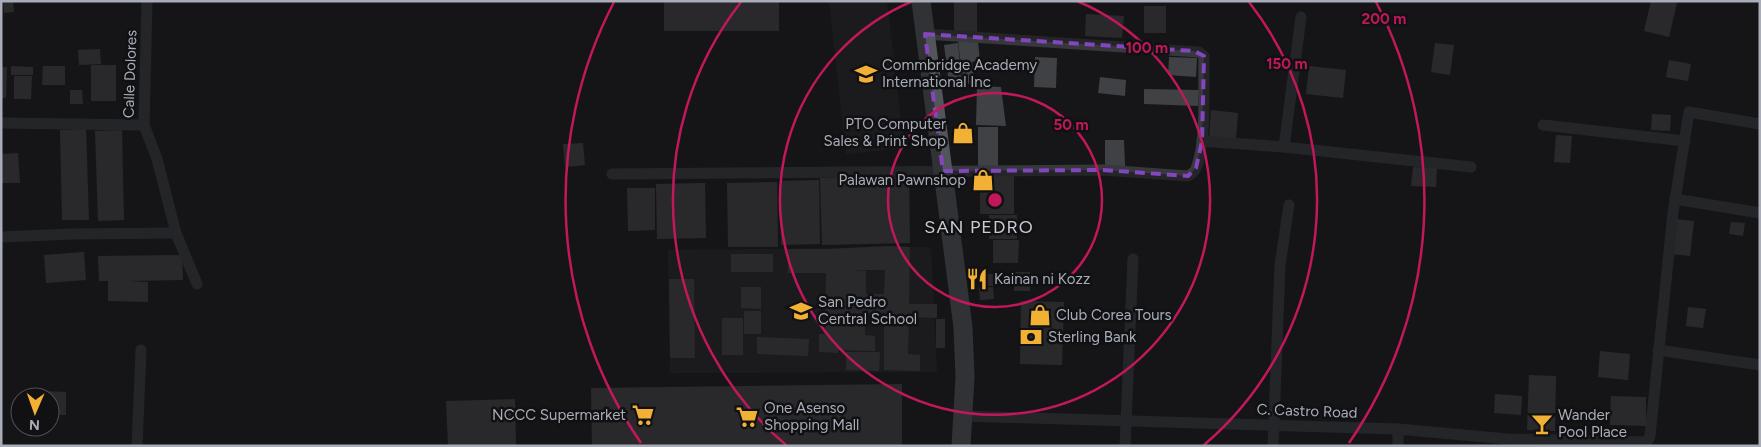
<svg xmlns="http://www.w3.org/2000/svg" width="1761" height="447" viewBox="0 0 1761 447" font-family="Figtree,sans-serif">
  <rect width="100%" height="100%" fill="#161618"/>
  <g fill="#222225">
    <polygon points="829,1 887,1 904,148 846,154"/>
    <polygon points="931,247 937,372 670,373 668,250"/>
  </g>
  <g fill="#404145" fill-rule="evenodd">
    <polygon points="3,1 13,1 14,12 4,13"/>
    <rect x="664" y="1" width="115" height="30"/>
    <polygon points="954,1 977,1 977,32 954,31"/>
    <polygon points="1651,1 1669,1 1677,3 1669,37 1644,31"/>
    <rect x="1144" y="6" width="22" height="27"/>
    <polygon points="1086,14 1124,16 1122,38 1085,36"/>
    <polygon points="958,41 978,42 980,61 972,62 975,83 963,84"/>
    <polygon points="958,43 962,83 949,84 944,45"/>
    <polygon points="1435,43 1454,45 1450,75 1431,72"/>
    <polygon points="100,49 101,64 79,65 78,50"/>
    <polygon points="1035,57 1057,58 1056,88 1034,87"/>
    <polygon points="1169,57 1197,58 1196,77 1168,75"/>
    <polygon points="1669,60 1691,64 1688,81 1666,77"/>
    <rect x="91" y="65" width="25" height="36"/>
    <polygon points="11,66 33,67 33,75 11,75"/>
    <polygon points="43,66 65,66 65,85 42,85"/>
    <polygon points="1309,66 1346,70 1343,98 1306,94"/>
    <polygon points="1,67 7,67 6,98 1,98"/>
    <polygon points="14,76 32,76 31,99 14,99"/>
    <polygon points="1100,77 1126,80 1125,96 1098,93"/>
    <polygon points="977,86 1001,87 1006,126 976,125"/>
    <polygon points="1144,89 1199,90 1198,106 1144,104"/>
    <polygon points="70,90 82,90 83,104 70,104"/>
    <polygon points="1211,110 1238,113 1236,140 1209,138"/>
    <polygon points="1652,114 1671,115 1670,131 1651,130"/>
    <rect x="978" y="127" width="20" height="40"/>
    <polygon points="86,129 89,220 62,220 60,130"/>
    <polygon points="122,130 124,220 98,221 95,131"/>
    <polygon points="1556,135 1572,136 1570,163 1554,162"/>
    <polygon points="1105,140 1124,140 1125,166 1105,167"/>
    <polygon points="583,143 585,165 565,167 563,144"/>
    <polygon points="18,153 20,183 1,183 1,154"/>
    <polygon points="1413,167 1437,168 1436,187 1411,186"/>
    <polygon points="909,176 910,243 822,245 820,178"/>
    <rect x="980" y="176" width="34" height="38"/>
    <polygon points="819,180 820,244 781,245 780,181"/>
    <polygon points="777,182 778,247 728,247 727,183"/>
    <polygon points="705,183 706,238 657,239 656,184"/>
    <polygon points="627,188 655,188 655,230 628,231"/>
    <rect x="989" y="215" width="28" height="24"/>
    <polygon points="1676,219 1694,221 1690,256 1672,254"/>
    <polygon points="1731,222 1745,223 1743,236 1729,234"/>
    <polygon points="993,240 1019,240 1018,263 993,263"/>
    <path d="M888,246L910,247L909,304H937V318L909,317L908,354L920,355V371L884,370V313H865V335L875,336V351L838,350V353L819,352V334H825L826,273H788V249H829ZM852,270H885L884,294H866V271Z"/>
    <polygon points="84,252 86,280 46,283 44,255"/>
    <rect x="731" y="254" width="42" height="18"/>
    <polygon points="182,255 183,280 128,281 148,282 148,302 108,301 108,281 99,281 98,256"/>
    <rect x="1014" y="272" width="16" height="19"/>
    <rect x="987" y="274" width="10" height="12"/>
    <polygon points="669,279 694,279 695,358 670,358"/>
    <polygon points="741,287 761,287 761,309 741,308"/>
    <polygon points="993,287 994,299 980,300 979,288"/>
    <polygon points="1021,301 1064,302 1062,365 1020,364"/>
    <polygon points="1688,307 1706,309 1703,328 1686,326"/>
    <rect x="744" y="311" width="17" height="23"/>
    <rect x="722" y="318" width="21" height="37"/>
    <rect x="936" y="319" width="9" height="29"/>
    <polygon points="757,337 809,339 808,356 757,354"/>
    <polygon points="1600,351 1630,354 1628,380 1598,377"/>
    <polygon points="846,352 880,352 879,371 846,370"/>
    <polygon points="1529,375 1556,376 1555,431 1527,430"/>
    <polygon points="902,384 902,446 592,446 591,388"/>
    <polygon points="44,391 66,392 66,415 50,415 50,397 44,397"/>
    <polygon points="1495,394 1522,396 1521,415 1494,413"/>
    <polygon points="1611,396 1646,397 1646,426 1610,425"/>
    <polygon points="515,399 516,446 448,446 446,401"/>
  </g>
  <g fill="none" stroke-linecap="round" stroke-linejoin="round">
    <g stroke="#37383d" stroke-width="11">
      <polyline points="147,1 144,125 157,159 176,233 197,284"/>
      <polyline points="1,123 144,125"/>
      <polyline points="1543,125 1685,141"/>
      <polyline points="1202,141 1284,147 1471,167"/>
      <polyline points="1284,147 1301,17"/>
      <path d="M612,174L1103,170L1188,176C1191,174 1195,172 1196,168C1207,143 1203,84 1204,56L1199,52L925,34"/>
      <polyline points="1675,199 1760,213"/>
      <polyline points="1,237 73,234 176,233"/>
      <polyline points="1658,350 1760,365"/>
      <polyline points="963,416 1398,429 1507,439 1647,442 1650,436 1673,213 1689,112 1760,124"/>
      <polyline points="137,446 141,350"/>
      <polyline points="1125,446 1133,259"/>
      <polyline points="1273,446 1280,265 1289,205"/>
      <polyline points="1398,446 1398,429"/>
    </g>
    <polyline stroke="#53555c" stroke-width="19" points="921,1 963,327 965,377 961,446"/>
  </g>
  <path d="M0 0H1761V447H0ZM925,34L1194,51L1204,56L1202,141L1196,168L1188,176L1103,170L943,171Z" fill="#161618" fill-opacity=".55" fill-rule="evenodd"/>
  <path fill="none" stroke="#8446be" stroke-width="4" stroke-dasharray="10 6" stroke-linejoin="round" d="M925,34L1194,51L1204,56L1202,141L1196,168L1188,176L1103,170L943,171Z"/>
  <g fill="none" stroke="#c2185b" stroke-width="2.5">
    <circle cx="995" cy="200" r="107"/>
    <path d="M1077 1A215 215 0 1 1 913 1"/>
    <path d="M786 445A322 322 0 0 1 741 2M1249 2A322 322 0 0 1 1204 445"/>
    <path d="M641 443A429 429 0 0 1 614 2M1376 2A429 429 0 0 1 1349 443"/>
  </g>
  <defs>
    <g id="school-bare" transform="scale(1.725)"><path d="M0-5L7-2L0 1L-7-2ZM-4 1L0 2.5L4 1V4Q0 6-4 4Z" fill="#f2b134" stroke="#111113" stroke-width="2.5" paint-order="stroke"/></g>
    <g id="shop-bare" transform="scale(1.725)"><path d="M-5-2.5h2.3a2.7 3.5 0 0 1 5.4 0H5L5.5 6h-11ZM-1.5-2.5h3a1.5 2.3 0 0 0-3 0Z" fill="#f2b134" stroke="#111113" stroke-width="2.5" paint-order="stroke"/></g>
    <g id="restaurant-bare" transform="scale(1.725)"><path d="M-5-6h1v4h1v-4h1v4h1v-4h1v5L-1.5 .5V6h-2V.5L-5-1ZM5-6V6H3V1.5H1.5Q1.5-4 5-6Z" fill="#f2b134" stroke="#111113" stroke-width="2.5" paint-order="stroke"/></g>
    <g id="bank-bare" transform="scale(1.725)"><path d="M-6-4H6V4H-6ZM0-2.3a2.3 2.3 0 1 0 0 4.6a2.3 2.3 0 1 0 0-4.6Z" fill="#f2b134" stroke="#111113" stroke-width="2.5" paint-order="stroke"/></g>
    <g id="supermarket-bare" transform="scale(1.725)"><path d="M-6-5.5h2.5l.6 2H6L4.5 2H-2.5L-4.4-4H-6ZM-1.5 3.2a1.3 1.3 0 1 0 .1 0ZM3 3.2a1.3 1.3 0 1 0 .1 0Z" fill="#f2b134" stroke="#111113" stroke-width="2.5" paint-order="stroke"/></g>
    <g id="bar-bare" transform="scale(1.725)"><path d="M-6-5H6L.8 .8V4.5H3.5V6h-7V4.5H-.8V.8Z" fill="#f2b134" stroke="#111113" stroke-width="2.5" paint-order="stroke"/></g>
  </defs>
  <g fill-rule="evenodd">
    <use href="#school-bare" x="866" y="74"/>
    <use href="#shop-bare" x="963" y="133"/>
    <use href="#shop-bare" x="983" y="180"/>
    <use href="#restaurant-bare" x="977" y="279"/>
    <use href="#school-bare" x="801" y="311"/>
    <use href="#shop-bare" x="1040" y="315"/>
    <use href="#bank-bare" x="1031" y="337"/>
    <use href="#supermarket-bare" x="643" y="415"/>
    <use href="#supermarket-bare" x="747" y="417"/>
    <use href="#bar-bare" x="1542" y="424"/>
  </g>
  <g text-anchor="middle" dominant-baseline="central" stroke-width="5" stroke-linejoin="round" paint-order="stroke">
    <g font-size="15" fill="#a8adb8" stroke="#111113" text-anchor="start">
      <text x="882" y="65">Commbridge Academy<tspan x="882" dy="17">International Inc</tspan></text>
      <text x="946" y="124" text-anchor="end">PTO Computer<tspan x="946" dy="17">Sales &amp; Print Shop</tspan></text>
      <text x="966" y="180" text-anchor="end">Palawan Pawnshop</text>
      <text x="994" y="279">Kainan ni Kozz</text>
      <text x="818" y="302">San Pedro<tspan x="818" dy="17">Central School</tspan></text>
      <text x="1056" y="315">Club Corea Tours</text>
      <text x="1048" y="337">Sterling Bank</text>
      <text x="764" y="408">One Asenso<tspan x="764" dy="17">Shopping Mall</tspan></text>
      <text x="626" y="415" text-anchor="end">NCCC Supermarket</text>
      <text x="1558" y="415">Wander<tspan x="1558" dy="17">Pool Place</tspan></text>
    </g>
    <g font-size="15" fill="#a8adb8" stroke="#111113">
      <text transform="translate(130 74) rotate(-88)">Calle Dolores</text>
      <text transform="translate(1307 411) rotate(2)">C. Castro Road</text>
    </g>
    <g font-size="18" letter-spacing="1" fill="#c9ccd4" stroke="#111113">
      <text x="979" y="227">SAN PEDRO</text>
    </g>
  </g>
  <circle cx="995" cy="200" r="8" fill="#c2185b" stroke="#111113" stroke-width="2.5"/>
  <g font-size="15" text-anchor="middle" font-weight="bold" fill="#c2185b" stroke="#111113" stroke-width="5" stroke-linejoin="round" paint-order="stroke">
    <text x="1384" y="24">200 m</text>
    <text x="1147" y="53">100 m</text>
    <text x="1287" y="69">150 m</text>
    <text x="1071" y="130">50 m</text>
  </g>
  <rect width="1761" height="447" fill="none" stroke="#a8adb8" stroke-width="5"/>
  <g transform="translate(35 412) rotate(182)"><circle r="24" fill="#111113" stroke="#4d4f55"/>
  <path d="M0-4L9 19L0 12L-9 19Z" fill="#f2b134"/>
  <text y="-8" font-size="14" font-weight="bold" text-anchor="middle" fill="#a8adb8">N</text>
  </g>
</svg>
